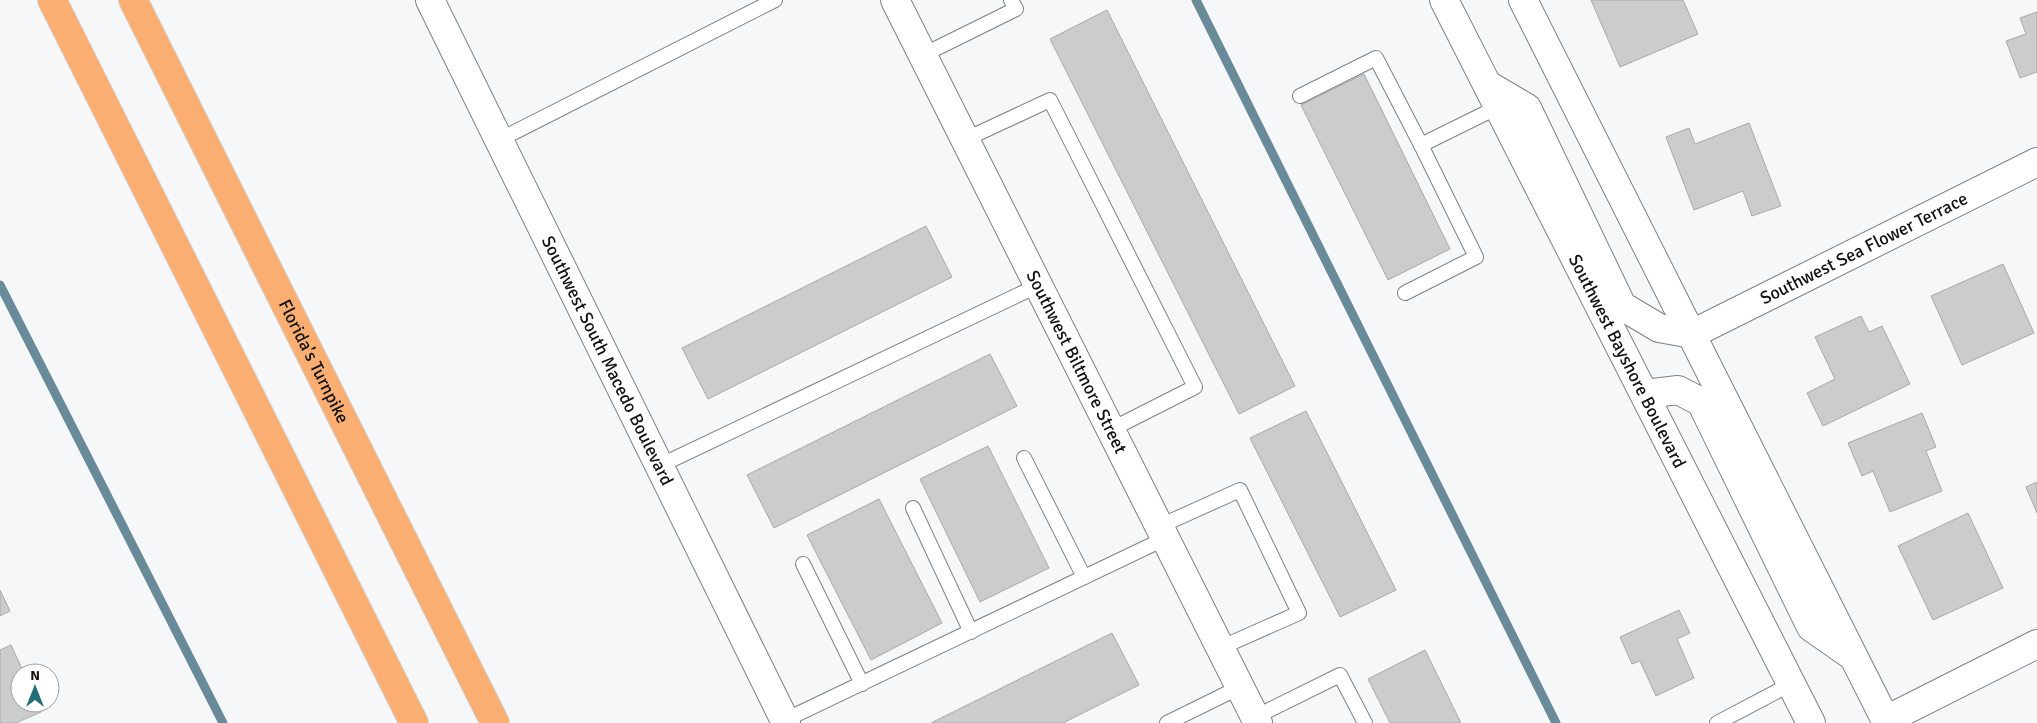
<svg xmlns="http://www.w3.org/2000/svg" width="2037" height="723" viewBox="0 0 2037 723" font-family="Signika,sans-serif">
  <rect width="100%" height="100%" fill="#f6f7f8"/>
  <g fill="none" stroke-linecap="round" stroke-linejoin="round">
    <g stroke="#698a99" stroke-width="9">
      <polyline points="1196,0 1556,723"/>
      <polyline points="0,285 223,723"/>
    </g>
  </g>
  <g fill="#cbcccd" stroke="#a8a9aa">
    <polygon points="1591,0 1683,0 1698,34 1620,67"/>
    <polygon points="1107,10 1295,386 1239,414 1050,39"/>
    <polygon points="2037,12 2037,72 2020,78 2006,41 2026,34 2020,18"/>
    <polygon points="1364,74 1450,249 1388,280 1301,105"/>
    <polygon points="1749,123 1781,206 1752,216 1743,191 1694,210 1666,137 1689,128 1695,144"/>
    <polygon points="926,226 952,277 708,399 682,348"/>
    <polygon points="2003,264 2034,333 1962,365 1931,296"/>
    <polygon points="1861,316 1869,332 1882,326 1910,384 1823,426 1807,393 1835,379 1815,337"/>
    <polygon points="990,354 1017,406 774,528 747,475"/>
    <polygon points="1306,411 1396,590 1340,617 1250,438"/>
    <polygon points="1922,413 1936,447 1926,451 1942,491 1890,512 1873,471 1862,476 1848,443"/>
    <polygon points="988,446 1049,568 980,602 920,479"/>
    <polygon points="2037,482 2037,513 2026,487"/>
    <polygon points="879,499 942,623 871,660 807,535"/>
    <polygon points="1968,513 2003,588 1933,620 1898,546"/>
    <polygon points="0,590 10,611 0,616"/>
    <polygon points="1679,610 1690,633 1677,639 1694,678 1656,696 1640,661 1632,664 1620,637"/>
    <polygon points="1112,633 1139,685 1063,723 931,723"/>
    <polygon points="11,645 24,673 20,673 20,703 37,703 41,712 16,723 0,723 0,650"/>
    <polygon points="1425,650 1461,723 1390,723 1368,679"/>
  </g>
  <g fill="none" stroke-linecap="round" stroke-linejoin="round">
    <g stroke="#808182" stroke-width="16">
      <g id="service">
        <polyline points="923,55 1016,9 1011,0"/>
        <polyline points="1300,96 1376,58 1421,145 1498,107"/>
        <polyline points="499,140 775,0"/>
        <polyline points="964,140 1050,100 1195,387 1112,429"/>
        <polyline points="1405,293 1476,257 1421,145"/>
        <polyline points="1024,458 1084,577"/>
        <polyline points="659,466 1039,285"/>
        <polyline points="913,508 971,632"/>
        <polyline points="1160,526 1240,490 1299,613 1220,648"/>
        <polyline points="803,564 862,684"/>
        <polyline points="1255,717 1340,675 1365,723"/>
        <polyline points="785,720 1166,538"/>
        <polyline points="1167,723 1240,687"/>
        <polyline points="1717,723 1791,684"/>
      </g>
    </g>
    <g stroke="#808182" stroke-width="30">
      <g id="minor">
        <path id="s1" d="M430,0L786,723"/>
        <path id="s2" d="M895,0L1258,723"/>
        <path id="s3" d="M1692,334L2037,162"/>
        <polyline points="1886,720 2037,644"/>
      </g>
    </g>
    <g stroke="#808182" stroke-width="30">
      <g id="secondary">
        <path id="s4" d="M1444,0L1811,723"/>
        <polyline points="1523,0 1887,723"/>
        <polyline points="1488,85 1527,108 1622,306 1659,328 1692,334"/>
        <polyline points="1645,394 1678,390 1701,402 1811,627 1851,655"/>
      </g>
    </g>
    <g stroke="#d4d4d5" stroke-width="30">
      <g id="motorway">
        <polyline points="52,0 414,723"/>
        <path id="s5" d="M133,0L495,723"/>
      </g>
    </g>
    <use href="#service" stroke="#fff" stroke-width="14"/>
    <use href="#minor" stroke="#fff" stroke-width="28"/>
    <use href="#secondary" stroke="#fff" stroke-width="28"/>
    <use href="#motorway" stroke="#faae71" stroke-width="28"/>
  </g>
  <g text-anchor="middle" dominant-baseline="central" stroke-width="4" stroke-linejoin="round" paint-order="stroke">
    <g font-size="18" fill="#121213" stroke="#fff">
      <text stroke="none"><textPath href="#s3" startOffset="192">Southwest Sea Flower Terrace</textPath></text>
      <text stroke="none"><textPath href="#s2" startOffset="405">Southwest Biltmore Street</textPath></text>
      <text stroke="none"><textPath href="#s4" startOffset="405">Southwest Bayshore Boulevard</textPath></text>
      <text stroke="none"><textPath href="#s5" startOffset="404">Florida's Turnpike</textPath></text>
      <text stroke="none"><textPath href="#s1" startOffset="402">Southwest South Macedo Boulevard</textPath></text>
    </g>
  </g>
  <g transform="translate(35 688)"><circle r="24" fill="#ffffff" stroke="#a0a0a1"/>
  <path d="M0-4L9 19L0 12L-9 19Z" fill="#256d79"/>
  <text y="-8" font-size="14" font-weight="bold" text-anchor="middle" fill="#121213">N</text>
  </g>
</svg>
